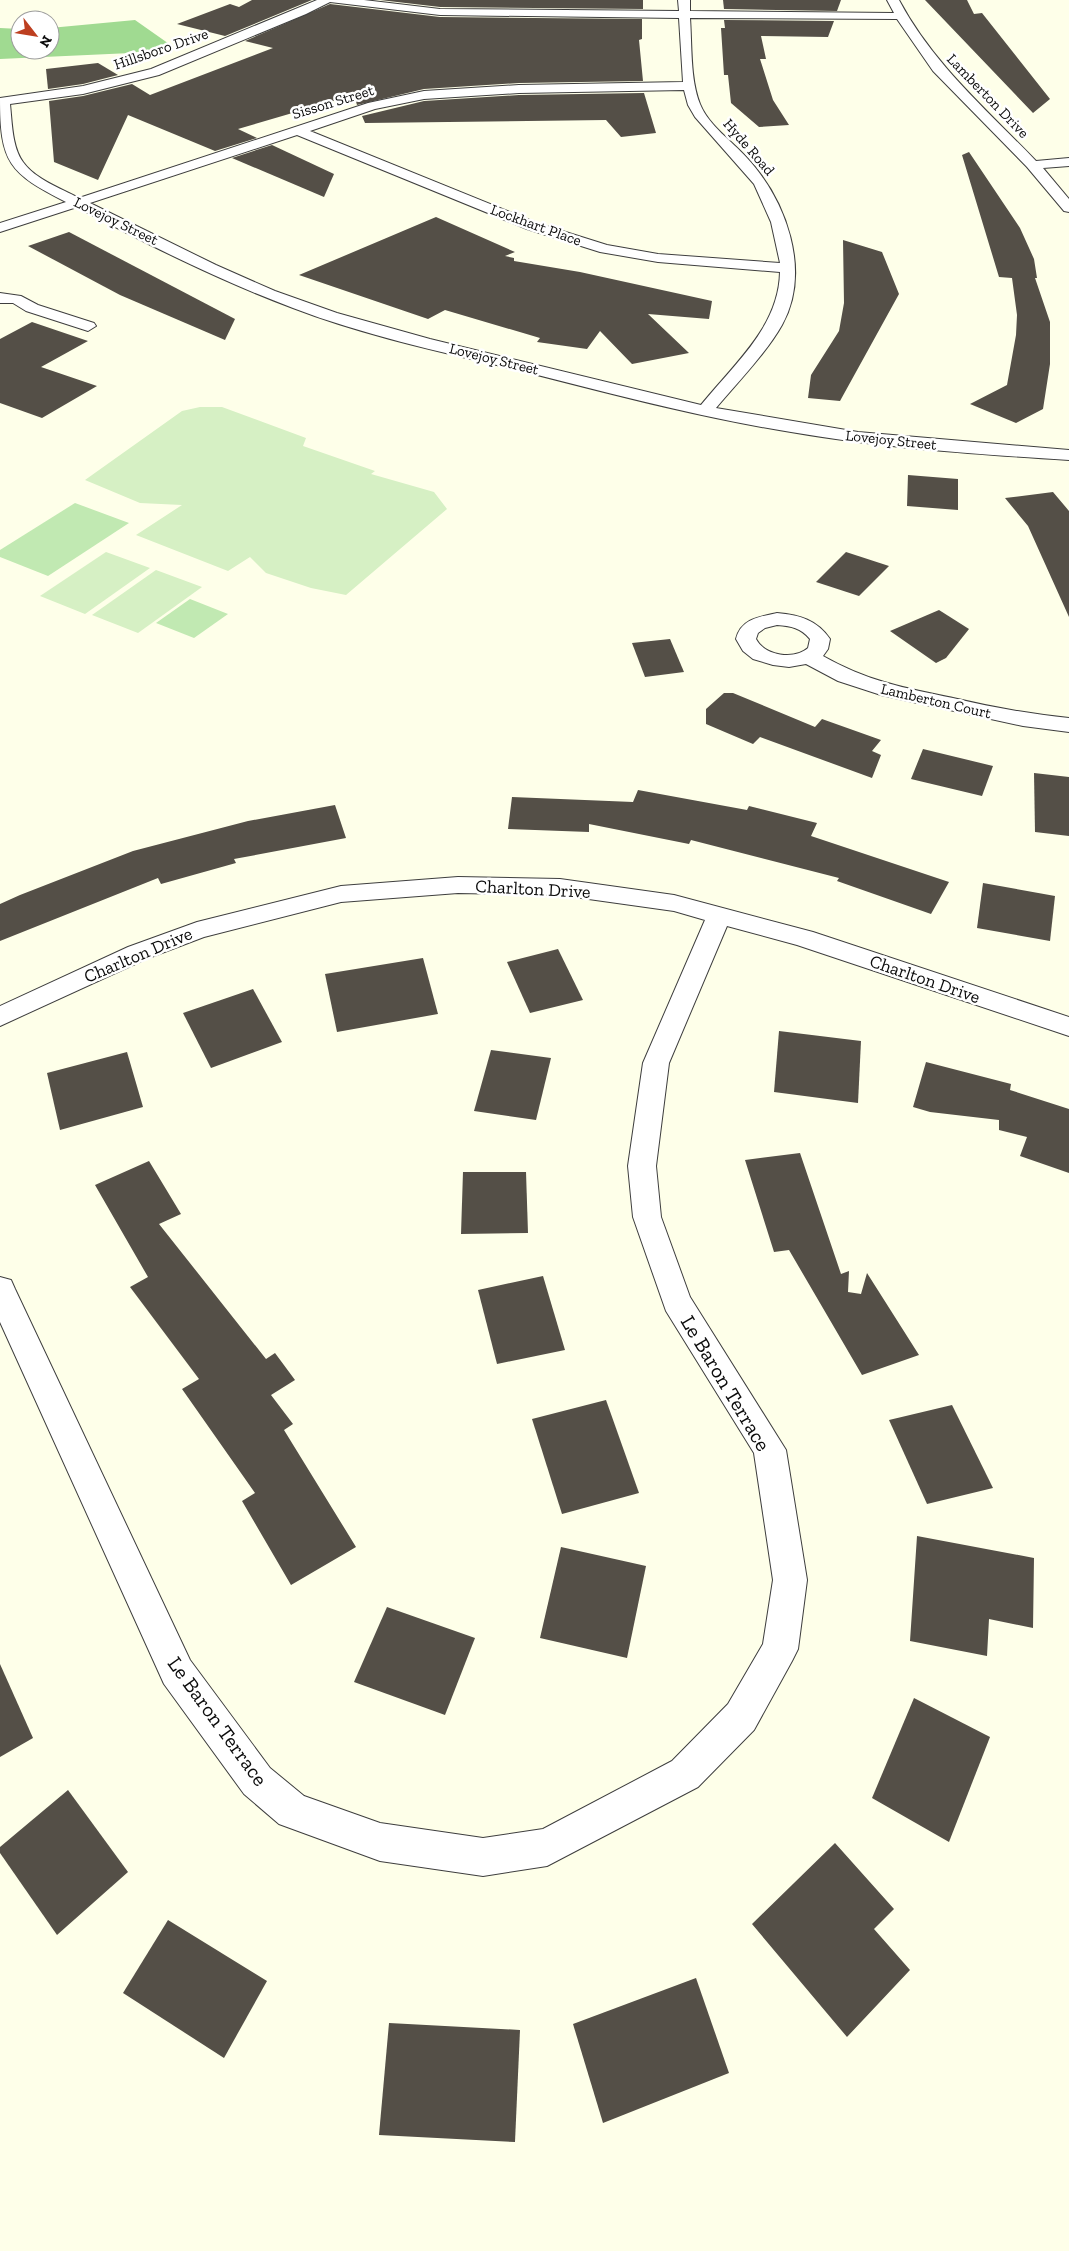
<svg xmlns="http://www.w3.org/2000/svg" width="1069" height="2251" viewBox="0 0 1069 2251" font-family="'Zilla Slab',serif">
  <rect width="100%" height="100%" fill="#feffe9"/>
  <g fill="#c1e9b2">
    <polygon points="75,503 129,523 48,576 0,557 0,550"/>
    <polygon points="190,599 228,614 194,638 156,623"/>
  </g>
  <polygon fill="#a0da91" points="135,20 172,46 131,53 0,59 0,28 20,29 20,50 50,50 50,28"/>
  <g fill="#d6f0c4">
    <polygon points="200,407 222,407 306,438 303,446 375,471 371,474 434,492 447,509 346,595 311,588 266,573 250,557 228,571 136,535 182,505 140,503 85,480 182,411"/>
    <polygon points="106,552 150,568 85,614 40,596"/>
    <polygon points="156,570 202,587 138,633 92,615"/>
  </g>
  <g fill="#544f47">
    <polygon points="252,0 312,0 225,36 177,24 230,4 239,7"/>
    <polygon points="380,0 643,0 643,9 440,7"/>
    <polygon points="723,0 841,0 837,11 724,9"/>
    <polygon points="925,0 967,0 974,14 982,13 1050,99 1033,113"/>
    <polygon points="330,4 440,17 642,19 642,39 639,40 643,81 519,83 424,89 357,105 354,95 238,129 257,138 215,151 128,115 98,180 54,162 49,101 83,96 132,84 150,95 273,48 245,41"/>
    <polygon points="724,20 834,21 828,37 761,36 766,59 760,59 773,100 789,125 759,127 731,103 728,75 724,75 721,28 725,28"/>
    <polygon points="98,63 118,75 83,84 48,89 46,69"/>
    <polygon points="644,93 656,133 621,137 606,120 365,123 362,116 424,101 519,95"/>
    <polygon points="272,145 334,174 324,197 232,158"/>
    <polygon points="969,152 1020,228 1034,259 1037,278 1035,278 1050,322 1050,364 1043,409 1016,423 970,404 1007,385 1016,335 1017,315 1012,278 999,277 962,155"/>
    <polygon points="436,217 515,252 505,256 514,258 514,261 580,272 712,301 709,319 648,314 689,353 632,364 600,331 587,349 537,342 540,338 445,310 428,319 299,275"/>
    <polygon points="69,232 235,319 225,340 120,295 28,246"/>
    <polygon points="843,240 882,252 899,294 840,401 808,398 811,375 839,331 844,303"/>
    <polygon points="32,322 88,341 41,367 97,386 42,418 0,403 0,339"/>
    <polygon points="908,475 958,479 958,510 907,506"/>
    <polygon points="1053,492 1069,511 1069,617 1028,526 1005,498"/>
    <polygon points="846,552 889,566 859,596 816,582"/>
    <polygon points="939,610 969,629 946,658 936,663 890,631"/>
    <polygon points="670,639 684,672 645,677 632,643"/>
    <polygon points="724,693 733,693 815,727 822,719 881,740 872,751 881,755 872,778 760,737 753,744 706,724 706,709"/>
    <polygon points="923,749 993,766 982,796 911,779"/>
    <polygon points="1034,773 1069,777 1069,836 1035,832"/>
    <polygon points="638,790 747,810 749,806 817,823 811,836 949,882 931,914 837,881 839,878 691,840 689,844 589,824 589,832 508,829 512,797 633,802"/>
    <polygon points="335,805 346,838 234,859 236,863 161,884 158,878 0,941 0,904 20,895 133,851 248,821"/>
    <polygon points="983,883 1055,896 1050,941 977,928"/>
    <polygon points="558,949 583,1000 530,1013 507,962"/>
    <polygon points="423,958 438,1014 337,1032 325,974"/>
    <polygon points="253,989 282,1042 211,1068 183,1013"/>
    <polygon points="779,1031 861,1041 858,1103 774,1092"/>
    <polygon points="491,1050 551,1058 536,1120 474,1111"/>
    <polygon points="127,1052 143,1107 60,1130 47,1073"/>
    <polygon points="926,1062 1011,1084 1010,1090 1069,1109 1069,1173 1020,1156 1027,1137 999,1130 999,1120 930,1112 913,1107"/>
    <polygon points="800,1153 841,1274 849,1271 848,1292 861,1294 867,1273 919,1355 862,1375 789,1250 774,1252 745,1160"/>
    <polygon points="149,1161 181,1214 159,1224 266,1359 275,1353 295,1380 271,1395 293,1424 284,1430 356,1547 291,1585 242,1501 255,1493 182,1389 199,1379 130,1287 148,1277 95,1185"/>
    <polygon points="463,1172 526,1172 528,1233 461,1234"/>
    <polygon points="543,1276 565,1350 497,1364 478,1290"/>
    <polygon points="606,1400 639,1493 562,1514 532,1419"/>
    <polygon points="952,1405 993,1488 927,1504 889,1420"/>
    <polygon points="917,1536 1034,1558 1033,1628 989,1619 987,1656 910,1641"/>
    <polygon points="561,1547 646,1566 627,1658 540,1638"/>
    <polygon points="387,1607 475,1638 445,1715 354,1682"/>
    <polygon points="0,1664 33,1738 0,1757"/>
    <polygon points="914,1698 990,1737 949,1842 872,1798"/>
    <polygon points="68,1790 128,1872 57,1935 0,1853 0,1847"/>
    <polygon points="835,1843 894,1909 874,1929 910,1970 847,2037 752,1924"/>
    <polygon points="168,1920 267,1981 224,2058 123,1993"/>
    <polygon points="696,1978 729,2073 603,2123 573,2024"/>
    <polygon points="389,2023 520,2030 515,2142 379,2135"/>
  </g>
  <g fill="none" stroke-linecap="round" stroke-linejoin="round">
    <g stroke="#3e3e3e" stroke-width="2">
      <g id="minor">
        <path d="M317,0H364L440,9L679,11L678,0H690V11L894,13L887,0H899C933,64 986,109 1036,161L1069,158V166L1043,168L1069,199V212L1064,211L1027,167L933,71L897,19L690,18C692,45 690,79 700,104C709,126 732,141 747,158C786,200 812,271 782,325C767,352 737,383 716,408L858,432L1069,450V460C976,454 883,448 791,432C698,417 608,393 518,370C442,352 366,336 293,308C218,280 147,244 77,207L0,232V223L66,202C9,173 0,163 0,98L83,86L151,69ZM330,2L440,15L679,18L683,82L519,85L424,91L368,103L79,198C60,188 35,179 23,162C12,147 12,122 10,104L83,94L159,75L306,14ZM684,90L688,105L695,117L754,184L771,222L780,263L658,254L607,245L537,223L310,131L375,109L424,99L519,93ZM297,135L527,229L600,252L658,262L780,272C779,327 734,364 701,405L430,339L337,313L275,291L216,265L90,203Z"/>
        <polygon points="0,293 21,296 38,305 94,323 96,326 88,331 26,311 13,303 0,303"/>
        <path d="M777,613C800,615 817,620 830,639L828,649L823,656C867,681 904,688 953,698C991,707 1029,714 1069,718V732L1023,726L881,695L838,681L806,664L789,667L773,665L753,659L743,651L736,639C741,619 759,617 777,613ZM777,625C791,626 801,628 810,639L808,648C794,660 765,656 756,639L758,633L765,628Z"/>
        <polygon points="458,877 560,879 674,895 813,932 1069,1017 1069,1036 797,945 727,926 669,1063 656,1166 661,1217 690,1297 786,1450 807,1580 798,1649 792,1661 754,1730 698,1787 547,1866 483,1876 380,1861 279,1824 244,1794 164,1684 0,1322 0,1277 11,1280 15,1289 190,1660 270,1768 304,1796 380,1823 483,1838 543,1829 672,1761 728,1704 763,1644 773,1580 754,1453 666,1311 633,1217 628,1166 643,1063 705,920 674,911 560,895 458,893 341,902 204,937 146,959 0,1026 0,1006 128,947 197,922 341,886"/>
      </g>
    </g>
    <use href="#minor" fill="#fff" fill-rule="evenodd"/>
  </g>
  <g text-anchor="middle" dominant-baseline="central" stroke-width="5" stroke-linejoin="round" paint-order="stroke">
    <g font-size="15" fill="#0b0b0b" stroke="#fff">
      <text transform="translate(161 49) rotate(-19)">Hillsboro Drive</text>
      <text transform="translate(988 96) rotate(46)">Lamberton Drive</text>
      <text transform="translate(333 102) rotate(-17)">Sisson Street</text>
      <text transform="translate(749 147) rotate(49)">Hyde Road</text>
      <text transform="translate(116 221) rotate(26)">Lovejoy Street</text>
      <text transform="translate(536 225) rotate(20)">Lockhart Place</text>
      <text transform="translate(494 359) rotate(14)">Lovejoy Street</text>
      <text transform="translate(891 440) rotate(6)">Lovejoy Street</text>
      <text transform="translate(936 701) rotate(13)">Lamberton Court</text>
    </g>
    <g font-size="18" fill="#0b0b0b" stroke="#fff">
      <text transform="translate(533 889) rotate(3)">Charlton Drive</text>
      <text transform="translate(138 955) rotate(-23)">Charlton Drive</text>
      <text transform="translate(925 979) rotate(19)">Charlton Drive</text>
    </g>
    <g font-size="21" fill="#0b0b0b" stroke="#fff">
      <text transform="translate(726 1383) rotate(59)">Le Baron Terrace</text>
      <text transform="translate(218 1721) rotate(54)">Le Baron Terrace</text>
    </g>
  </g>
  <g transform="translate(35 35) rotate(121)"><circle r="24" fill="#ffffff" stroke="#9d9d9d"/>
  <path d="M0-4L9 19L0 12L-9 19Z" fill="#bd3f20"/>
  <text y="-8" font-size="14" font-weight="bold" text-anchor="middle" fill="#0b0b0b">N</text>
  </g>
</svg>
